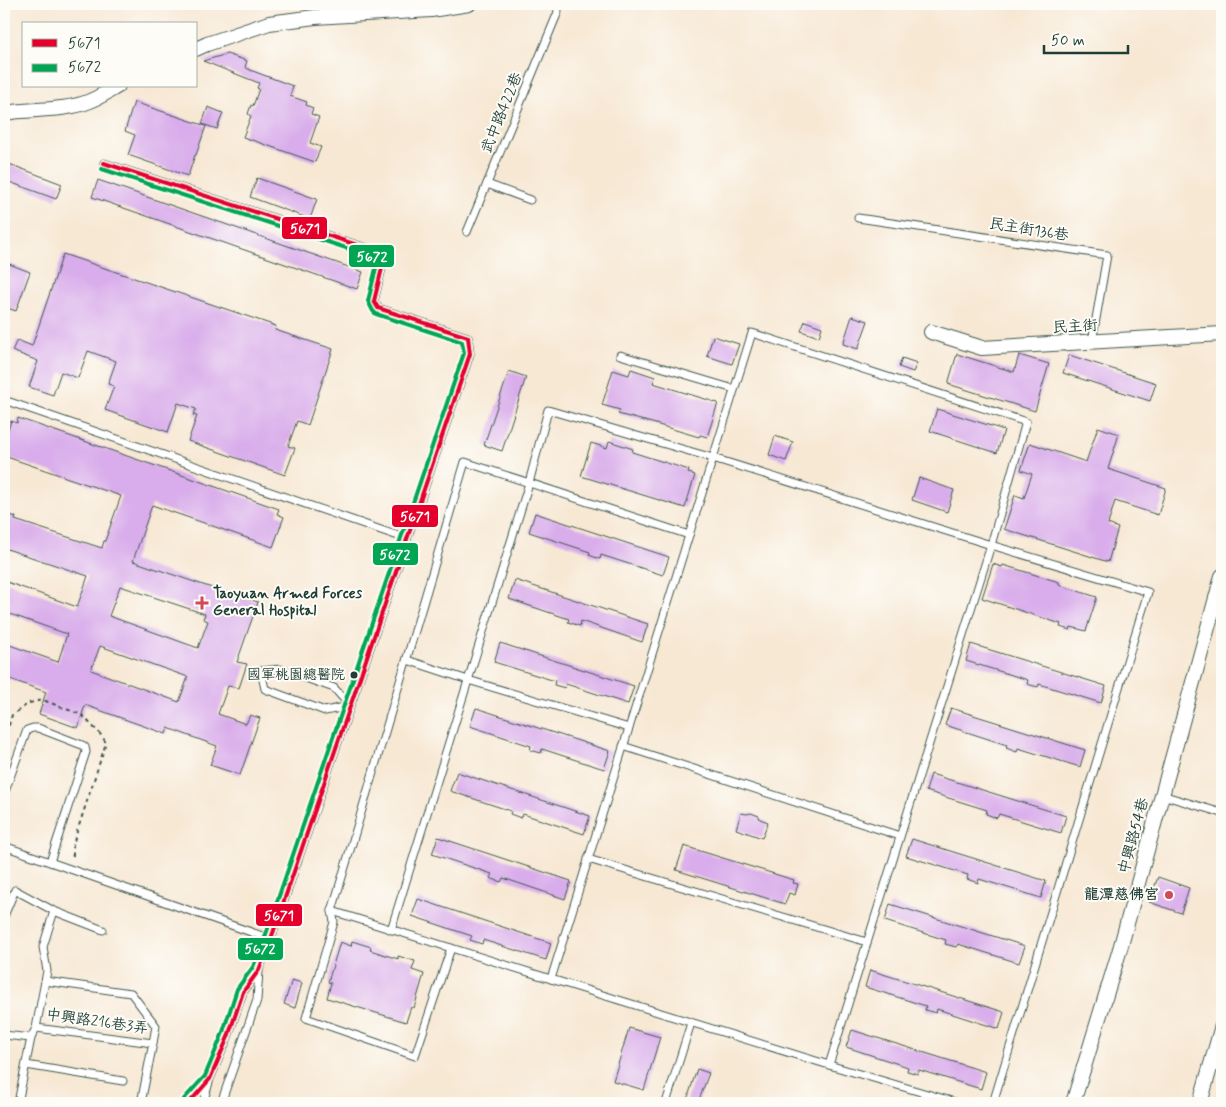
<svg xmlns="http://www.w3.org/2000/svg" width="1226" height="1107" viewBox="0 0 1226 1107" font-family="Mynerve,'LXGW WenKai TC',sans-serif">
  <rect width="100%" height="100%" fill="#fdfcf7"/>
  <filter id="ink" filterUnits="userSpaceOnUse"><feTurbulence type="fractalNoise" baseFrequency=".02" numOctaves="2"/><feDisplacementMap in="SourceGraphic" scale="10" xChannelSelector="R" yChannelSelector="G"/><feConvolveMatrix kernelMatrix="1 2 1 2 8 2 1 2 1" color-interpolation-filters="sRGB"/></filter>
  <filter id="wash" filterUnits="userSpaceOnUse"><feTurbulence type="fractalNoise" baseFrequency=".0096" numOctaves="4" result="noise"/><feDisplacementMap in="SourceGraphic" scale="20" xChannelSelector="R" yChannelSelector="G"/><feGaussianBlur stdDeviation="1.12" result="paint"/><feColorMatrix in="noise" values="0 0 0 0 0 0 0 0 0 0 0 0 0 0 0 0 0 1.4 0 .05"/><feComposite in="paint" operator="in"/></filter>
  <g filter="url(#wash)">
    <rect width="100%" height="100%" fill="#f7e8d4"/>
    <g id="blocks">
      <g fill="#d9adeb" fill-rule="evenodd">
        <polygon points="227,54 247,61 245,67 250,70 293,86 290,96 307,102 306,105 313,108 311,114 319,117 310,143 321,147 315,162 243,137 251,116 248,114 251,105 253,106 259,89 257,88 259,83 203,61"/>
        <polygon points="134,102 206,126 196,155 195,155 188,176 128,155 135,135 125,131"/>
        <polygon points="208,107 223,113 217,129 202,124"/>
        <polygon points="4,162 62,184 56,199 4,180"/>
        <polygon points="257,178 317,199 310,219 250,197"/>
        <polygon points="98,180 363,272 357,289 92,197"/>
        <polygon points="63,254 276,326 275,330 333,349 308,425 297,421 288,446 295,448 285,475 188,441 197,416 193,415 196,409 178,403 168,432 105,410 114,386 108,384 116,361 88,351 78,378 61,372 53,395 29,387 38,361 12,351 17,340 32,346"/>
        <polygon points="4,262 30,272 16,311 4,307"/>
        <polygon points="852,316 868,321 858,349 843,344"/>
        <polygon points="805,321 822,327 819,337 801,331"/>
        <polygon points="713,336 739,344 732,364 707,356"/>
        <polygon points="957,354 1014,372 1019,355 1049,364 1035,411 948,384"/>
        <polygon points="1069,355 1156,383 1150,401 1063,373"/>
        <polygon points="902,358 917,363 913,372 899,367"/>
        <polygon points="631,369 655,377 653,383 718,403 707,437 700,435 699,437 652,423 618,414 620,410 602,405 613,370 629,375"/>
        <polygon points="509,371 526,377 502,451 484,445"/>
        <polygon points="937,409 1004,430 997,453 930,431"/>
        <path d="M18,418L279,509L277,514L284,517L273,547L152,505L133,561L212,588L258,602L237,662L247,664L239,688L228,686L218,714L246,724L250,715L260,718L240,775L210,765L217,746L168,728L166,734L85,705L78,728L39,714L46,692L4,677V643L58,662L67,634L4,612V581L77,607L88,576L4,548V513L16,517L15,520L102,548L104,541H105L121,496L4,456V441L11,421L17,423ZM120,586L205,614L203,619L208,621L198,648L109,616ZM100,646L188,677L179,702L91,670Z"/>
        <polygon points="1098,427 1119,434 1108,469 1166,488 1158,515 1115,501 1108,524 1118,528 1108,562 1004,529 1015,495 1024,498 1032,474 1021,470 1030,443 1086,462"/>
        <polygon points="775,436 793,442 786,461 769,455"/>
        <polygon points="609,441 633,449 632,452 689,470 688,473 695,475 685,508 581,476 591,443 607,448"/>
        <polygon points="919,478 954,490 947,512 912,500"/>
        <polygon points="535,513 669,557 663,575 601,555 600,559 589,555 590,552 529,532"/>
        <polygon points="993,564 1002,567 1003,565 1026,572 1059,582 1059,585 1097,597 1086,631 1071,627 1070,630 1060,627 1061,624 982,598"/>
        <polygon points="515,580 648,624 642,642 581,621 580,626 568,622 569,619 509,599"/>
        <polygon points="500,643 634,686 628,704 566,684 565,688 554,685 555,681 494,662"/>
        <polygon points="971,644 1106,686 1101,703 1039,684 1038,687 1027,684 1028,680 966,661"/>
        <polygon points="476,708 610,751 604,769 542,749 541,753 530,750 531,746 470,726"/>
        <polygon points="951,708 1085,750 1080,767 1018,748 1017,752 1006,748 1007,745 945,725"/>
        <polygon points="457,772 590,816 584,834 523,814 521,818 510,814 511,811 450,791"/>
        <polygon points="931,774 1066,816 1061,833 999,814 997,818 986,814 987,810 926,791"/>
        <polygon points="741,813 747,814 751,813 759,816 760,819 768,822 762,838 736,829"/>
        <polygon points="438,837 571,881 565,899 503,878 501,882 490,878 492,874 432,854"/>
        <polygon points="912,839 1046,881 1041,898 979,879 978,883 967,879 968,875 906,856"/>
        <polygon points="684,846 794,880 793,883 798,884 795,895 789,893 785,904 676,870"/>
        <polygon points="1158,877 1189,888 1181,913 1149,902"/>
        <polygon points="418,899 551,943 546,960 483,940 482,944 470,940 472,936 412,916"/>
        <polygon points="890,904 1025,946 1019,963 958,944 956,947 945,944 946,940 885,921"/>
        <polygon points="352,941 371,947 370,950 398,959 398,956 415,961 412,970 424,974 414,1008 411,1007 406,1022 327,998 331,983 328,982 340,942 351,946"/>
        <polygon points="870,970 1004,1012 999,1029 937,1009 936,1013 925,1010 926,1006 865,987"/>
        <polygon points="292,980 302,983 295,1008 284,1004"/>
        <polygon points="629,1028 660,1037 644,1090 613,1081"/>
        <polygon points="852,1030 986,1072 981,1089 919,1070 918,1074 907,1071 908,1067 846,1047"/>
        <polygon points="697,1069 709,1073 698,1103 686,1103"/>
      </g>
    </g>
  </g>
  <g filter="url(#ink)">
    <use href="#blocks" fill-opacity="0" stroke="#3f574c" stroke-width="1"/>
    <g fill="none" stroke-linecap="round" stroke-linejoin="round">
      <g stroke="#3f574c" stroke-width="9">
        <g id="service">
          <polyline points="104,163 382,253 384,260 374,301 378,308 468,337 470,354 271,939 259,970 243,992 228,1037 210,1079 203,1103"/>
          <polyline points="487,184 530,200"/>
          <polyline points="858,218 1107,255 1092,342"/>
          <polyline points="467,232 558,12 557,4"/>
          <polyline points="620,355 734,389"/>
          <polyline points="4,400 407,539"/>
          <polygon points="713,458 991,545 829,1065 551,979"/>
          <polyline points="407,660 468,680 629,728"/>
          <polygon points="280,669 334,688 350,706 325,711 265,689 261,671"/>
          <polyline points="623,746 900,836"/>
          <polyline points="4,794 27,730 33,728 38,728 82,745 85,747 86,752 50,862"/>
          <polyline points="1162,795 1222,813"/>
          <polyline points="4,846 271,939"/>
          <polyline points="588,859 867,942"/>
          <polyline points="332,911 334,922 306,1018 415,1056 451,948"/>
          <polyline points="4,916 15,890 54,911 103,930"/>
          <polyline points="391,930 529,483 548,410 713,458 752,333 1026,422 991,545 1148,592 993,1103"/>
          <polyline points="551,979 332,911 465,462 689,535"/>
          <polyline points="45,981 131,993 156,1026 153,1043"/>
          <polyline points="36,1028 153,1043 141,1103"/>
          <polyline points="4,1035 31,1038"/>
          <polyline points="26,1065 123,1081"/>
          <polyline points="829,1065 958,1103"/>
          <polyline points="18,1103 31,1038 36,1028 47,971 43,947 54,911"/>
          <polyline points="189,1103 208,1081"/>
          <polyline points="221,1103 257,1000 259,971"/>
          <polyline points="666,1103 691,1023"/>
        </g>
      </g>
      <g stroke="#3f574c" stroke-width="16">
        <g id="minor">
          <polyline points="196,49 207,44 269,23 315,17 431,10 469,4"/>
          <path d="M4,113C32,108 64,112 90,101C100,97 109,91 118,86"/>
          <polyline points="931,332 982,348 1222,334"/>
          <polyline points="1073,1103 1120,949 1222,576"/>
          <polyline points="1200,1103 1222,1026"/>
        </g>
      </g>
      <polyline stroke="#3f574c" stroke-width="2" stroke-dasharray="4 4" stroke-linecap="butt" points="4,741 12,715 29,703 43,700 82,715 102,736 106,743 73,844 73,855 71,859"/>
      <use href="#service" stroke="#fff" stroke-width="7"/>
      <use href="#minor" stroke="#fff" stroke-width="14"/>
      <g stroke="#fdfcf7" stroke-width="8">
        <polyline id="bus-1" points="104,163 382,253 384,260 374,301 378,308 468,337 470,354 271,939 259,970 243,992 228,1037 210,1079 189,1103"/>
      </g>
      <g stroke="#fdfcf7" stroke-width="8">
        <polyline id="bus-2" points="102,169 377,258 378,260 368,301 373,311 376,314 462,342 464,353 265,937 253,967 237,989 222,1035 205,1076 184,1099"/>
      </g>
      <use href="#bus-1" stroke="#e4002b" stroke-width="4"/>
      <use href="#bus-2" stroke="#00a651" stroke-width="4"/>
    </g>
  </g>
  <g fill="#d1495b" stroke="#fdfcf7" stroke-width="2">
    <path d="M199.5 595.5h5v5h5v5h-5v5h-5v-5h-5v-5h5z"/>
    <circle cx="1169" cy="895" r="5"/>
  </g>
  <circle fill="#1f3d34" stroke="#fdfcf7" stroke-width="2" cx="354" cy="675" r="4.5"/>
  <g text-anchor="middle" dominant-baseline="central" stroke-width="4" stroke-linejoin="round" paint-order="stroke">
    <g font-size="14" fill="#1f3d34" stroke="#fdfcf7" text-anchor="end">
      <text x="345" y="675">國軍桃園總醫院</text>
    </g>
    <g font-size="15" fill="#1f3d34" stroke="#fdfcf7">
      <text transform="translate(502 113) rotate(-68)">武中路422巷</text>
      <text transform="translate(1029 230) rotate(9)">民主街136巷</text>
      <text transform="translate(1075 327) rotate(-3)">民主街</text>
      <text transform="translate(1134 836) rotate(-75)">中興路54巷</text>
      <text transform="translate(97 1022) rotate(8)">中興路216巷3弄</text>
    </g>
    <g font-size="15" font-weight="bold" fill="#1f3d34" stroke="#fdfcf7" text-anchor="start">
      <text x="213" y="594">Taoyuan Armed Forces<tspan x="213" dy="17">General Hospital</tspan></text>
      <text x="1159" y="895" text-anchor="end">龍潭慈佛宮</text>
    </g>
  </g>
  <g stroke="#fdfcf7" stroke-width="2">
    <rect x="281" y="216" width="47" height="24" rx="5" fill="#e4002b"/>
    <rect x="348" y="244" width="47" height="24" rx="5" fill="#00a651"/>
    <rect x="391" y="504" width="48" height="24" rx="5" fill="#e4002b"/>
    <rect x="372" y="542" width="47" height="24" rx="5" fill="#00a651"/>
    <rect x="255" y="903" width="48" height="24" rx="5" fill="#e4002b"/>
    <rect x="237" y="937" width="47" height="24" rx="5" fill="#00a651"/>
  </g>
  <g font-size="14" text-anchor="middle" font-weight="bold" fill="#fff">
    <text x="305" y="233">5671</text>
    <text x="372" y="261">5672</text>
    <text x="415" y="521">5671</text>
    <text x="395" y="559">5672</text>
    <text x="279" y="920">5671</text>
    <text x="260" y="953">5672</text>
  </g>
  <rect width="1226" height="1107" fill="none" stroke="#fdfcf7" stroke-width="20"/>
  <rect x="22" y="22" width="175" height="65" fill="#fdfcf7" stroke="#a4b0a9"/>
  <rect x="32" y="39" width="25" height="8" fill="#e4002b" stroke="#a4b0a9"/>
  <text x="68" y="48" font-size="15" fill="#1f3d34">5671</text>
  <rect x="32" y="64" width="25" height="8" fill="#00a651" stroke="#a4b0a9"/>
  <text x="68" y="72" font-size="15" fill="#1f3d34">5672</text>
  <path d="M1044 45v8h84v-8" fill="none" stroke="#1f3d34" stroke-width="2.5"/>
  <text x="1051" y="45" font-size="15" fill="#1f3d34" stroke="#fdfcf7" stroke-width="4" paint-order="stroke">50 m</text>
</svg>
